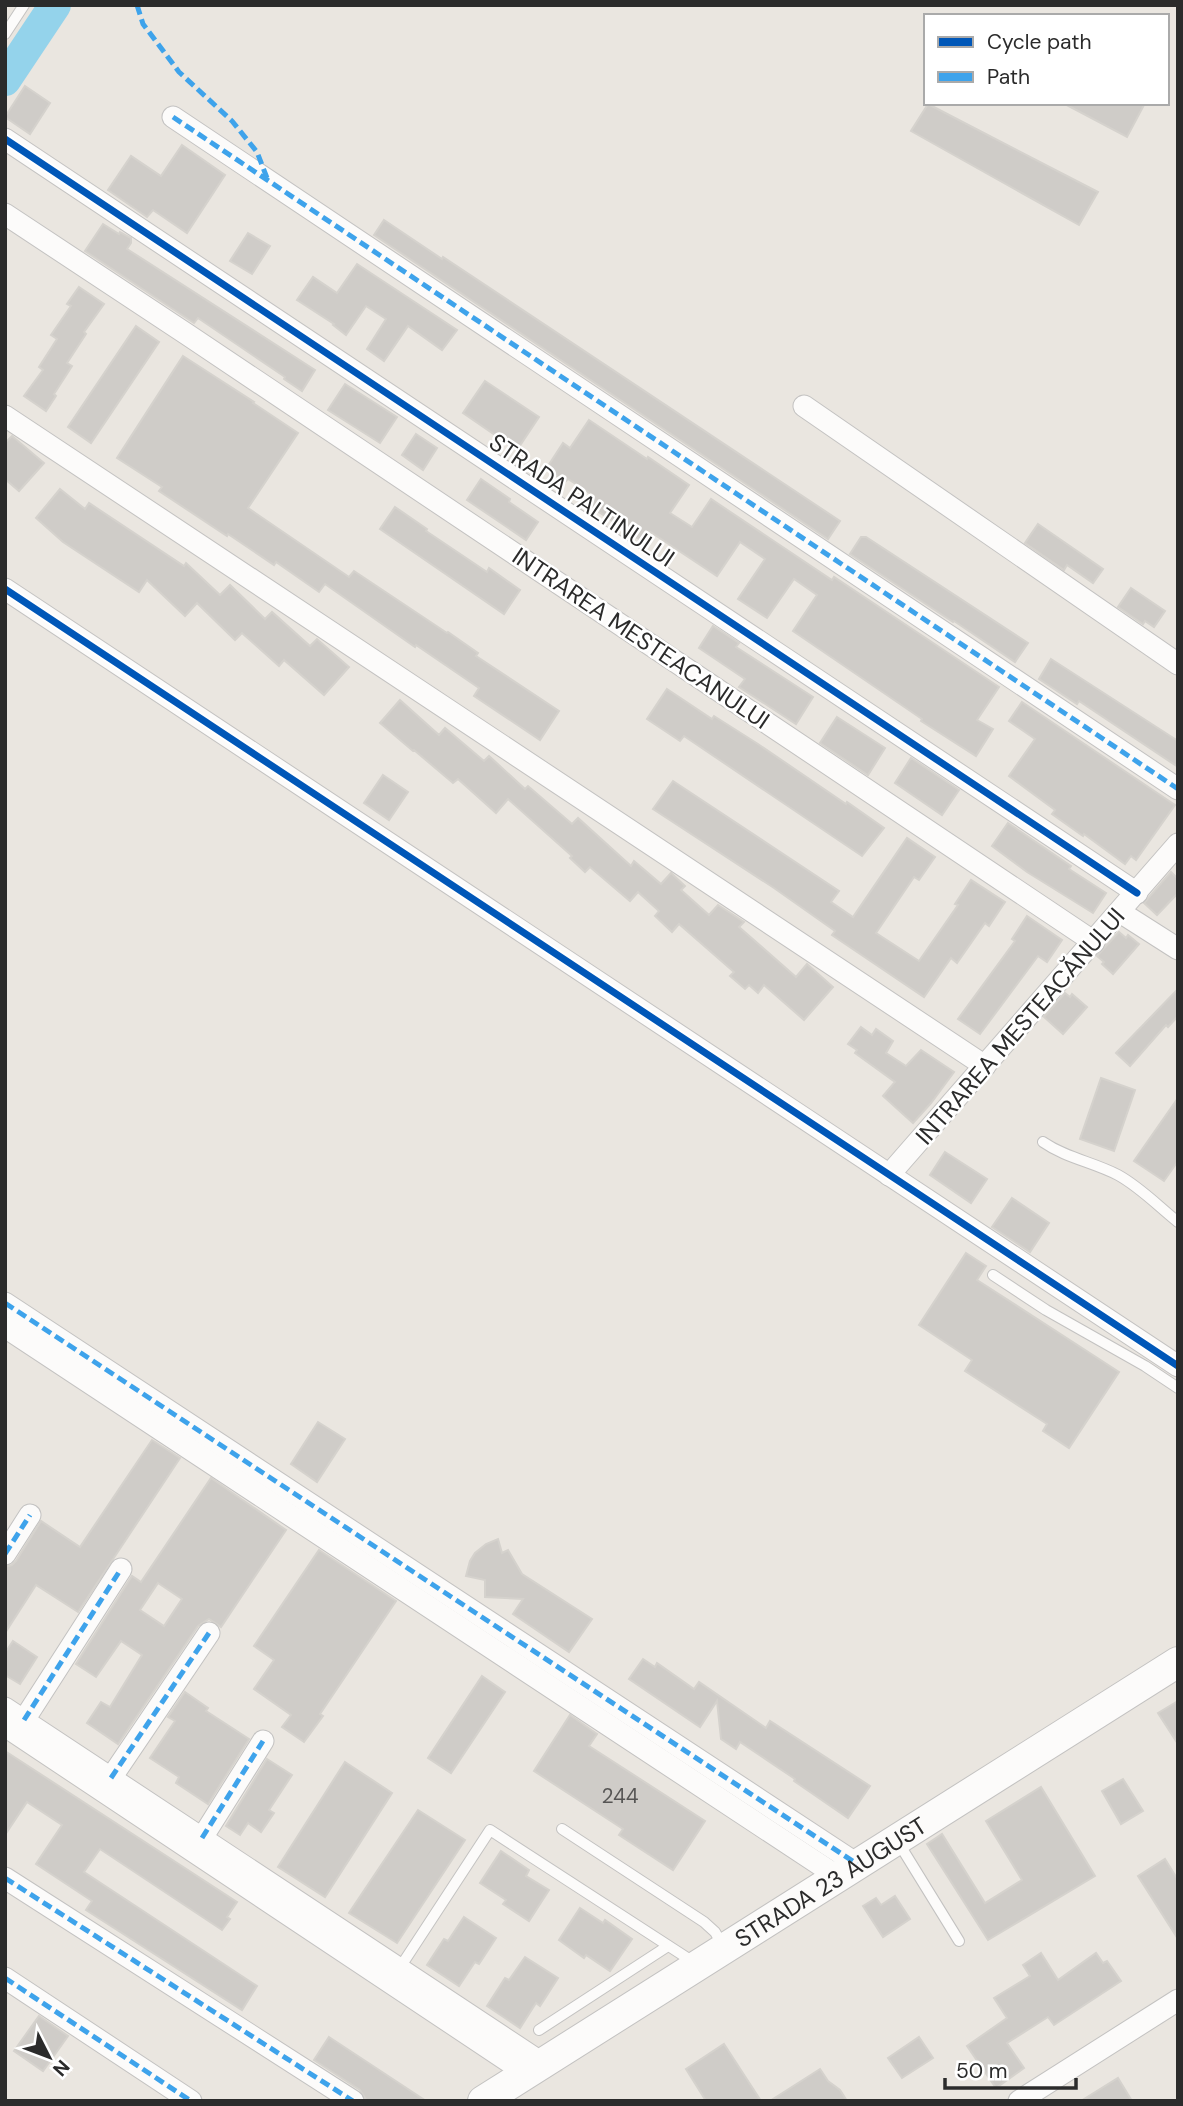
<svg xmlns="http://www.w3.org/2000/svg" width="1183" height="2106" viewBox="0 0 1183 2106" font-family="'DM Sans',sans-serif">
  <rect width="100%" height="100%" fill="#eae6e0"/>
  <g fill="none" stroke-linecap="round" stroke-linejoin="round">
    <polyline stroke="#94d3eb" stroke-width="32" points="5,80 55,5"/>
  </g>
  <g fill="#cfccc8" stroke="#d5d2cd" stroke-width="2" fill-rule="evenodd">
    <polygon points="25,86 50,103 30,134 5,117"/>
    <polygon points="1063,103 1145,103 1127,137"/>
    <polygon points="928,104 1098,192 1079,225 911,131"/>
    <polygon points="182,145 225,175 187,233 153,210 147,217 108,190 131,156 161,176"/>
    <polygon points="384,220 442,259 443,257 840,521 828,539 374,235"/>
    <polygon points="103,224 119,234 120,232 131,238 131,243 127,249 315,370 302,391 284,379 285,377 198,318 194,323 85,251"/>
    <polygon points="248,233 270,246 252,274 230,261"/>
    <polygon points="357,264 457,330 442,350 408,326 384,361 367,349 386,319 366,306 346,335 333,325 334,324 297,300 313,277 337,293"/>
    <polygon points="79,287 104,304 84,332 86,334 67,363 72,366 54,394 56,396 46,411 24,396 43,370 39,367 57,339 51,335 71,306 67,304"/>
    <polygon points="136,326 159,342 91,443 68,427"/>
    <polygon points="183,356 254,402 253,403 298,433 248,508 349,577 354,571 447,633 448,632 478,653 476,656 559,711 540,740 474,696 479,688 416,645 415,647 325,584 319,592 276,562 274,565 228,534 227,536 159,491 162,487 117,458"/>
    <polygon points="485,381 539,417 517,450 463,413"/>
    <polygon points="345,384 397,417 380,443 328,410"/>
    <polygon points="589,420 647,459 648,457 689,485 670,513 692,527 711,499 832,580 834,577 999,687 977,720 993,729 976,756 921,721 922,719 793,631 817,595 794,579 767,618 738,599 765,559 740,542 717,576 649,531 642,541 587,504 594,496 568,479 565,482 546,469 563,443 570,448"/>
    <polygon points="416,434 437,448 423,470 402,455"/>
    <polygon points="12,436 44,463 19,491 5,479 5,443"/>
    <polygon points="481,479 510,499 509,502 538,522 526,540 467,500"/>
    <polygon points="60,489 85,509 89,503 184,566 186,563 220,595 230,585 265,619 272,612 310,646 317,639 349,667 324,695 284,660 279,666 242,633 235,640 197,603 185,616 147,580 139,592 63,542 36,518"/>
    <polygon points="395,507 427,529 426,531 487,572 489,568 520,590 504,614 380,529"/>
    <polygon points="1038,524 1103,569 1093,583 1067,565 1064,570 1025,543"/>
    <polygon points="861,537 866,537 1028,643 1015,662 954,621 953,622 850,554"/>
    <polygon points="1131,588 1165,611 1154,627 1145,621 1143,624 1118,607"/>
    <polygon points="713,626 739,643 736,647 813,697 796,724 739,687 745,679 699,648"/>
    <polygon points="1051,659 1178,741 1178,767 1079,701 1077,704 1039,679"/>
    <polygon points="667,689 712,719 714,716 758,744 846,804 847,802 884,828 862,856 684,736 680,741 647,719"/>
    <polygon points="400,700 439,735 445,728 484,761 489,756 525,789 528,786 572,824 578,818 631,866 634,861 661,884 671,873 685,886 681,890 709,915 718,905 744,922 739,927 796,977 807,964 833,987 804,1020 764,985 758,993 749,985 745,989 730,976 734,972 679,924 672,932 655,916 659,911 638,892 630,901 590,867 585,872 570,858 572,856 508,799 496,813 458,779 453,783 414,750 413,751 380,723"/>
    <polygon points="1022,702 1175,805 1136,860 1131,856 1125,864 1084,834 1083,836 1052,814 1055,810 1009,776 1035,739 1009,721"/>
    <polygon points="837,717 885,748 868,775 820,743"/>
    <polygon points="911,758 959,790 942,815 895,783"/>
    <polygon points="383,775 408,792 389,820 364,803"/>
    <polygon points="673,781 839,891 831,902 853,917 907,838 935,857 919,880 914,877 876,933 919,961 958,905 955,904 971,880 1005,902 989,926 985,923 957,963 951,958 924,997 832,935 835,931 774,888 653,809"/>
    <polygon points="1008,823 1071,866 1069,869 1106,893 1093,913 1027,872 992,846"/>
    <polygon points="1171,872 1178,879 1178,893 1157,915 1144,903"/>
    <polygon points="1027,916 1062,940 1047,962 1038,956 980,1034 958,1019 1015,941 1012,939"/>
    <polygon points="1119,932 1126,938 1128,935 1139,944 1113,974 1102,964 1104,962 1097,956"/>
    <polygon points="1178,989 1178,1016 1168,1027 1166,1025 1130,1066 1116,1053"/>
    <polygon points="1065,993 1070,997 1072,994 1087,1007 1063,1034 1044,1017"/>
    <polygon points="861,1027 872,1035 876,1029 893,1041 886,1053 906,1066 921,1050 954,1072 931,1103 913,1123 883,1096 895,1082 855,1053 857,1050 848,1044"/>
    <polygon points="1101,1078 1135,1090 1114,1151 1080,1139"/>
    <polygon points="1178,1098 1178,1161 1164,1181 1134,1161"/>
    <polygon points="945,1152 987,1179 971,1203 930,1175"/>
    <polygon points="1012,1198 1049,1223 1030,1252 992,1227"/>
    <polygon points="966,1253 986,1266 977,1280 1119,1372 1069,1448 1043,1431 1047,1424 965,1371 972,1360 919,1325"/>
    <polygon points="318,1422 345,1439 317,1482 291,1464"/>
    <polygon points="152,1440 180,1458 78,1612 36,1585 5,1633 5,1567 12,1565 16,1561 41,1521 80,1547"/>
    <path d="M211,1478L286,1530L221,1627L209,1619L198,1626L118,1744L87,1723L101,1702L110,1707L142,1655L121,1641L96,1677L76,1664L132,1576L141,1582ZM158,1583L182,1599L164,1626L140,1610Z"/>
    <polygon points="498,1539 502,1553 508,1550 522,1574 592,1619 569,1652 513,1614 523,1599 485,1597 485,1580 466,1576 470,1561 475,1553 486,1544"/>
    <polygon points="319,1550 396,1601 320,1714 323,1716 304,1742 282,1727 291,1715 254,1689 274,1660 254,1646"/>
    <polygon points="13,1641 37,1657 20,1684 5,1675 5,1653"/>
    <polygon points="643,1659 655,1667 657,1663 694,1689 699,1682 766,1728 770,1721 870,1786 848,1818 794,1781 795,1779 740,1742 736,1749 721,1739 717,1701 700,1727 629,1679"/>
    <polygon points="482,1676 505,1692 451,1773 428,1758"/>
    <polygon points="185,1692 208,1708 206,1711 249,1739 208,1804 176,1783 179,1777 150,1758 175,1721 168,1717"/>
    <polygon points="1178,1701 1178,1744 1158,1713"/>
    <polygon points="570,1715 597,1734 589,1746 705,1821 673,1870 619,1835 623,1829 534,1771"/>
    <polygon points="5,1751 237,1902 227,1917 230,1919 222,1930 100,1849 84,1872 257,1986 242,2010 86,1910 92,1901 36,1864 62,1825 27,1802 5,1835"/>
    <polygon points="267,1759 292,1775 269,1810 274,1813 261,1832 248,1823 240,1835 226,1826"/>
    <polygon points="345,1762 392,1793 325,1897 278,1867"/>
    <polygon points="1123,1779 1143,1811 1121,1824 1102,1791"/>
    <polygon points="1041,1787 1095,1876 988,1940 927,1844 942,1834 985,1903 1022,1880 986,1821"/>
    <polygon points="418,1810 465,1840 397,1943 349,1913"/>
    <polygon points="501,1851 529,1870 526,1876 549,1890 529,1921 503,1904 506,1900 480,1883"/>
    <polygon points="1165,1859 1178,1880 1178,1939 1138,1876"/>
    <polygon points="895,1896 910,1919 883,1937 863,1906 876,1898 881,1905"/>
    <polygon points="580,1908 603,1923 605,1920 632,1939 610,1971 586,1955 584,1958 559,1940"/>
    <polygon points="464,1917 496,1938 479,1964 475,1962 459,1986 427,1965 444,1939 448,1941"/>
    <polygon points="1041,1953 1058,1980 1096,1953 1103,1963 1107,1961 1121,1981 1054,2025 1048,2017 1007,2043 1024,2068 996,2088 967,2046 1007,2018 994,1998 1030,1976 1023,1965"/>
    <polygon points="525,1957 558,1978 540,2006 536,2003 520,2028 487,2006 505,1978 509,1980"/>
    <polygon points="39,2016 68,2036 43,2071 14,2051"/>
    <polygon points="329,2037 426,2101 367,2101 360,2090 314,2060"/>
    <polygon points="919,2037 933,2058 902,2078 888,2058"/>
    <polygon points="724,2044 761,2101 706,2101 686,2069"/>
    <polygon points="820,2069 828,2081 840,2090 847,2101 770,2101"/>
    <polygon points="1118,2078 1132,2101 1081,2101"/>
  </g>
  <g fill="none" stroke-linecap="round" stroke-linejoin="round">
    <g stroke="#c3c2c1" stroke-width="12">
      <g id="lane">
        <polyline points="5,34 24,5"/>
        <path d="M1043,1142C1066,1158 1093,1162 1118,1175C1140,1187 1158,1206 1178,1222"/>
        <polyline points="993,1275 1046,1310 1145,1366 1178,1388"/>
        <polyline points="562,1829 704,1922 715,1932 723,1946"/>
        <polyline points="898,1842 959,1941"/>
        <polyline points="399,1969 490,1830 695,1963"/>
        <polyline points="539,2030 668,1946"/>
      </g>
    </g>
    <g stroke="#c3c2c1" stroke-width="23">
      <g id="street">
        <polyline points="173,117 1178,789"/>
        <polyline points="5,139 1137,893"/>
        <polyline points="5,214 188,335 1094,942"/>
        <polyline points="804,406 1178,664"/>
        <polyline points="5,416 985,1066"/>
        <polyline points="5,589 1178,1366"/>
        <polyline points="1120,912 1178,949"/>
        <polyline points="889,1175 1178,844"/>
        <polyline points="5,1303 857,1864"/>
        <polyline points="5,1327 837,1876"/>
        <polyline points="5,1554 30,1515"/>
        <polyline points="5,1708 542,2063"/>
        <polyline points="24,1720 121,1569"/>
        <polyline points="5,1726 526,2073"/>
        <polyline points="111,1778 209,1633"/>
        <polyline points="202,1838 263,1741"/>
        <polyline points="5,1878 353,2101"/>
        <polyline points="5,1978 191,2101"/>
        <polyline points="1019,2101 1178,2000"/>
      </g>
    </g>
    <g stroke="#c3c2c1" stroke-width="32">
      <g id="secondary">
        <path id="s1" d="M483,2101L1178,1662"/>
      </g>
    </g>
    <use href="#lane" stroke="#fcfbfa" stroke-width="10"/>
    <use href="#street" stroke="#fcfbfa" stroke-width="21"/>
    <use href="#secondary" stroke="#fcfbfa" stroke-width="30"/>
    <g stroke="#3ea3eb" stroke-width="5" stroke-dasharray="10 5" stroke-linecap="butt">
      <polyline points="137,5 143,24 179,72 232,121 257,152 267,178"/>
      <polyline points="173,117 1178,789"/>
      <polyline points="5,1303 857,1864"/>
      <polyline points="5,1554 30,1515"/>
      <polyline points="24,1720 121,1569"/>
      <polyline points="111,1778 209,1633"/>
      <polyline points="202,1838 263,1741"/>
      <polyline points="5,1878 353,2101"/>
      <polyline points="5,1978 191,2101"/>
    </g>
    <g stroke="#fff" stroke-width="11">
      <g id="cycleway">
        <polyline points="5,139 1137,893"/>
        <polyline points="5,589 1178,1366"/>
      </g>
    </g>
    <use href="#cycleway" stroke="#0057b8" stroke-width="7"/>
  </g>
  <g text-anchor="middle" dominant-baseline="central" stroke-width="5" stroke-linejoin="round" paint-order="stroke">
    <g font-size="21" fill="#565554">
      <text x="620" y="1796">244</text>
    </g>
    <g font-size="24" fill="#2b2b2b" stroke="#fff">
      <text transform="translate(582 500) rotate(34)">STRADA PALTINULUI</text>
      <text transform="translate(641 638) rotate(34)">INTRAREA MESTEACANULUI</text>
      <text transform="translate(1020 1026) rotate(-49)">INTRAREA MESTEACĂNULUI</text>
      <text stroke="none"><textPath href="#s1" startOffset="411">STRADA 23 AUGUST</textPath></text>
    </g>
  </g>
  <rect width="1183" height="2106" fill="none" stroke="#2b2b2b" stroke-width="14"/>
  <rect x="924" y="14" width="245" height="91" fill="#ffffff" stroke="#aaaaaa" stroke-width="2"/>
  <rect x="938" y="37" width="35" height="10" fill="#0057b8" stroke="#aaaaaa" stroke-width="2"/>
  <text x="987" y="49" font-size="21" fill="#2b2b2b">Cycle path</text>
  <rect x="938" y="72" width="35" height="10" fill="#3ea3eb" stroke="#aaaaaa" stroke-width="2"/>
  <text x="987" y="84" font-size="21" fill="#2b2b2b">Path</text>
  <g transform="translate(49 2057) rotate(132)" stroke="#ffffff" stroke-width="5" paint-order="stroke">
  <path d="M0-5L12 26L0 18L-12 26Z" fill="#2b2b2b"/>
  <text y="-10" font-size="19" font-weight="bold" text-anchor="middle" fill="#2b2b2b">N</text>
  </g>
  <path d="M945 2078v10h131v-10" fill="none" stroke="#2b2b2b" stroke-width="3.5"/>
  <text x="956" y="2078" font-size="21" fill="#2b2b2b" stroke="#ffffff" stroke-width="5" paint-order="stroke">50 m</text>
</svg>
